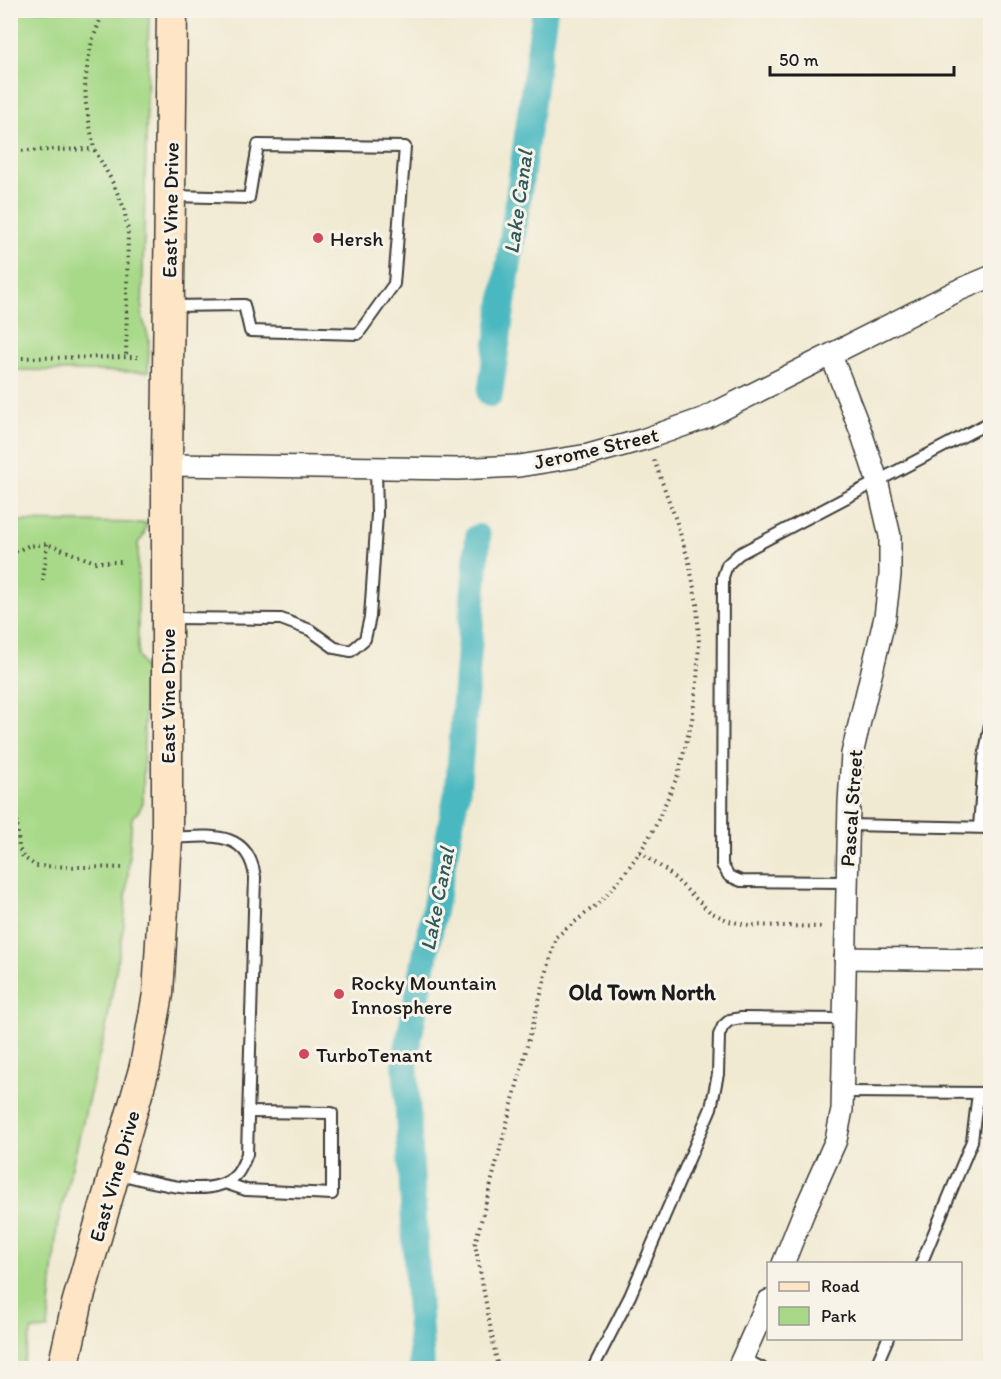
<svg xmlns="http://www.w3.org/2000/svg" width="1001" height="1379" viewBox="0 0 1001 1379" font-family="Itim,sans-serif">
  <rect width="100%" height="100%" fill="#f7f3e8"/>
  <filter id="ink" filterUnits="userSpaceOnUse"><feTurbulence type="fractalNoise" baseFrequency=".0167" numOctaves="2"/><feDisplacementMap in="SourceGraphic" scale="12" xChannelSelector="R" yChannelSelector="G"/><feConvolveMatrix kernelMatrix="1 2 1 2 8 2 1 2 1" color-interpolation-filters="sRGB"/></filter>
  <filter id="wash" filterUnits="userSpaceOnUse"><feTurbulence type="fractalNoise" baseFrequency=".008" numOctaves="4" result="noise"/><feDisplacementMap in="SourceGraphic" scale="24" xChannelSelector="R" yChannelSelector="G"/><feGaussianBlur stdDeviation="1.35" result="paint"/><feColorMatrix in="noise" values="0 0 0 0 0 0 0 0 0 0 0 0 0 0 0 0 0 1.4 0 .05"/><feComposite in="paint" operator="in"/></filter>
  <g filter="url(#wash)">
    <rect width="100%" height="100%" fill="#f1ead3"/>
    <g fill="#a7d988" stroke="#627a52" stroke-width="1.5">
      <polygon points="11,10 149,11 142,316 149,339 148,372 11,370"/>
      <polygon points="11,521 147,523 143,537 138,543 138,655 145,672 143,803 138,812 132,817 124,925 106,1028 57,1227 48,1329 32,1330 22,1368 11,1368 10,1363"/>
    </g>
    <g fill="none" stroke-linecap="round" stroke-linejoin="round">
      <g stroke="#49b8c0" stroke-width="26">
        <polyline points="490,394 545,10"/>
        <polyline points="422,1368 405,1060 458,787 478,537"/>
      </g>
    </g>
  </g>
  <g filter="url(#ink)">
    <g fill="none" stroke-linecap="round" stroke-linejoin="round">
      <g stroke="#3c3b37" stroke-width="14">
        <g id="lane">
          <polyline points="171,306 244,305 250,331 358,334 394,284 405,147 258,145 249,198 173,196"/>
          <polyline points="169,618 281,619 310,630 335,648 351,651 365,639 370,617 377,514 376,468"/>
          <polyline points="848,825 990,828"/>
          <polyline points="979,827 984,758 990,724"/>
          <polyline points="847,882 741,881 729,876 722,865 723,577 727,565 739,554 990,422"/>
          <polyline points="843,1092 990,1093"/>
          <path d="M116,1173C146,1180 212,1202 236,1175C241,1170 244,1161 247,1154L255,877C248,827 206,837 168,838"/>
          <polyline points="225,1183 246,1190 332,1194 332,1113 248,1112"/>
          <polyline points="921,1264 972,1141 978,1093"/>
          <polyline points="742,1358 762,1368"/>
          <polyline points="593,1368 630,1296 711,1108 718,1074 719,1035 723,1026 730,1020 741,1018 845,1019"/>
          <polyline points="875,1368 888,1338"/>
        </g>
      </g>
      <g stroke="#3c3b37" stroke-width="24">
        <g id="street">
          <polyline points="167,465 458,469 519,466 588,455 645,439 705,418 959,290 990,277"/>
          <polyline points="845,958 990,960"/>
          <polyline points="783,1264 803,1214 836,1140 842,1110 849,803 852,754 885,617 890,575 890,536 877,480 861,432 831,355"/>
          <polyline points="738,1368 768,1301"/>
        </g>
      </g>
      <g stroke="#3c3b37" stroke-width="33">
        <polyline id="secondary" points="63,1368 77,1304 145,1066 158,994 167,838 167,465 172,10"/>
      </g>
      <g stroke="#3c3b37" stroke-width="4" stroke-dasharray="1.5 4.5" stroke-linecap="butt">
        <polyline points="104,10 92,41 88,61 85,83 86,104 94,149 111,179 124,208 128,231 126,357"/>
        <polyline points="10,151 94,149"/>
        <polyline points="10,358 142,357"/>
        <polyline points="10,554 28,546 47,544 95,562 124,562"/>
        <polyline points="43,581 47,544"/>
        <polyline points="10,779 15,794 19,848 23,857 36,866 126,868"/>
        <polyline points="640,852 667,871 710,912 729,921 747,925 824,927"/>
        <polyline points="498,1368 475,1244 556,937 600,902 622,877 640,852 654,829 678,775 692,720 697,682 699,643 697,604 689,562 676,520 654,460"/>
      </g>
      <use href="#lane" stroke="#fff" stroke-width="10"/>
      <use href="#street" stroke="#fff" stroke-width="21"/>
      <use href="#secondary" stroke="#fde5c5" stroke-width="30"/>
    </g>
  </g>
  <g fill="#d1495b" stroke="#f7f3e8" stroke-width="2">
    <circle cx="318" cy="238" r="6"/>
    <circle cx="339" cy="994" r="6"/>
    <circle cx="304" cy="1054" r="6"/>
  </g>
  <g text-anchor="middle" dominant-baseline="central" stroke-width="6" stroke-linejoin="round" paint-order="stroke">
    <g font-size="21" fill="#1c1c1c" stroke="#f7f3e8">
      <text transform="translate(170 210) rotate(-89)">East Vine Drive</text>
      <text transform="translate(596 448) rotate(-13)">Jerome Street</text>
      <text transform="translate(167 696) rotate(-90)">East Vine Drive</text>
      <text transform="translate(851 808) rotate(-86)">Pascal Street</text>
      <text transform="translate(114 1176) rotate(-74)">East Vine Drive</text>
    </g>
    <g font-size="21" fill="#1c1c1c" stroke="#f7f3e8" text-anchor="start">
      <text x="330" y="238">Hersh</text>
      <text x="351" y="982">Rocky Mountain<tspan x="351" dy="24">Innosphere</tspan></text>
      <text x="316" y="1054">TurboTenant</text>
    </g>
    <g font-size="22" font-style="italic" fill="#2e5a5e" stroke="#f7f3e8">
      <text transform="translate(518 202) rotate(-82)">Lake Canal</text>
      <text transform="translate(437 899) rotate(-79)">Lake Canal</text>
    </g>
    <g font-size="22" font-weight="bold" fill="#1c1c1c" stroke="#f7f3e8">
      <text x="642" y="992">Old Town North</text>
    </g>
  </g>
  <rect width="1001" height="1379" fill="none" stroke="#f7f3e8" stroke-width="36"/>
  <rect x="767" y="1262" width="195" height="78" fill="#f7f3e8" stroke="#9f9d96" stroke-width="1.5"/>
  <rect x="779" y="1282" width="30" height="9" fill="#fde5c5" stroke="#9f9d96" stroke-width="1.5"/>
  <text x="821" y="1292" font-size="18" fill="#1c1c1c">Road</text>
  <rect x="779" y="1307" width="30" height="18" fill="#a7d988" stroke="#9f9d96" stroke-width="1.5"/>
  <text x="821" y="1322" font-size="18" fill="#1c1c1c">Park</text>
  <path d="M770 66v9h184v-9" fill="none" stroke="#1c1c1c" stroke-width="3"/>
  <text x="779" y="66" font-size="18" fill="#1c1c1c" stroke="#f7f3e8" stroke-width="4.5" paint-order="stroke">50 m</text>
</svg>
